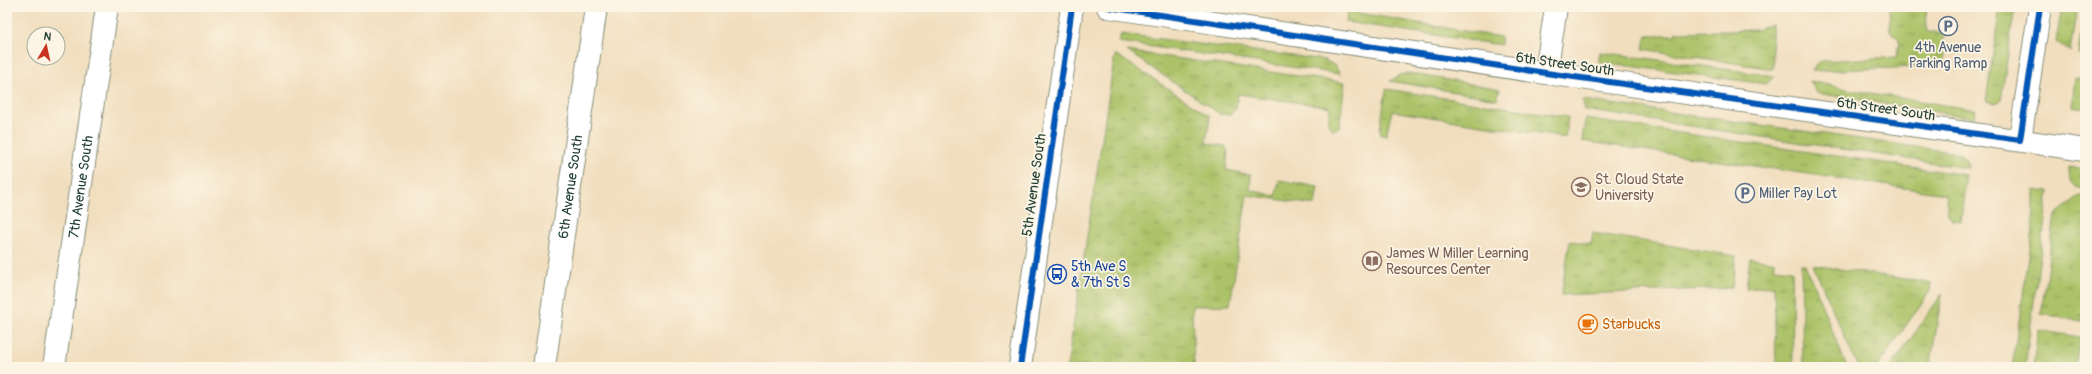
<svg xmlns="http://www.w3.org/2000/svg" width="2092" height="374" viewBox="0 0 2092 374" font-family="Pangolin,sans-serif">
  <defs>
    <pattern id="grass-tufts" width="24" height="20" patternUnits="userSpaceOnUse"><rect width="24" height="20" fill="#acc267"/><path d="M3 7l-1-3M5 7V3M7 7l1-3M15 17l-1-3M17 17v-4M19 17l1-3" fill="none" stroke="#8b9f56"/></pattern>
  </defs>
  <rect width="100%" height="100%" fill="#fcf5e5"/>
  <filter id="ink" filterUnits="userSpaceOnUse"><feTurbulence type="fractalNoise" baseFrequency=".025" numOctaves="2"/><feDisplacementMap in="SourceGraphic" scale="8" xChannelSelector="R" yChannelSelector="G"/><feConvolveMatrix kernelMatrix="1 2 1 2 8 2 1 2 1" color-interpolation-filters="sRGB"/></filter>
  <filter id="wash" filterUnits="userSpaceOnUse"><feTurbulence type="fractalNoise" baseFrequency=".012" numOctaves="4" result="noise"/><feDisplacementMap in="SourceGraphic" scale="16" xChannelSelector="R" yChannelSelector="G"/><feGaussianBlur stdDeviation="0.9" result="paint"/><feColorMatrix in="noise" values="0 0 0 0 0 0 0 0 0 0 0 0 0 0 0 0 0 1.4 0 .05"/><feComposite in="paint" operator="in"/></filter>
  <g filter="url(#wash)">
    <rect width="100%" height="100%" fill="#f1debe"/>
    <g fill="url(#grass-tufts)" stroke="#66804e">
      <polygon points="1889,7 1926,7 1927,32 1943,32 1944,66 1812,71 1816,64 1822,61 1897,57 1899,39 1890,31"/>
      <polygon points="2000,7 2015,7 2001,100 1996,103 1986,101"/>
      <polygon points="2062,7 2077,7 2070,52 2056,41"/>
      <polygon points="2085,7 2085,53 2078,54"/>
      <polygon points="1347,11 1500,37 1501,45 1346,22"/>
      <polygon points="1772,25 1773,69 1643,49 1646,35 1675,35 1676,32 1760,30 1761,27"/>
      <polygon points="1121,34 1325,60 1335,66 1340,74 1118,42"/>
      <polygon points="1127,51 1345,83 1339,127 1333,130 1328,124 1330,107 1238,94 1236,108 1231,114 1220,114"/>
      <polygon points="1600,52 1775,76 1766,84 1606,63 1598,61"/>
      <polygon points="1115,54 1210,116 1206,143 1225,146 1228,151 1226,170 1251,175 1250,190 1276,196 1279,180 1318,187 1315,205 1247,195 1230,305 1192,306 1194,367 1067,367"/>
      <polygon points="1408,73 1500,89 1497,99 1390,81 1400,75"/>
      <polygon points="2075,78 2085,80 2085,108 2072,106"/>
      <polygon points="1810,81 1851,90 1976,110 1974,118 1817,93"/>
      <polygon points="1386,89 1568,117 1565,138 1392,111 1386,135 1381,135 1380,130"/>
      <polygon points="1583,100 1959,153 1966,159 1968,168 1584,110"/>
      <path d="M1585,119L1966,175L1961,221L1952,220C1942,208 1951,203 1945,194L1582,141Z"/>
      <path d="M2069,167L2085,170V189C2070,187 2069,181 2069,167Z"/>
      <polygon points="2034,189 2049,191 2025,367 2012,367 2033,230"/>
      <polygon points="2079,196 2085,197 2085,303 2082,321 2041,314 2055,215"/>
      <polygon points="1593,233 1736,256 1732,288 1561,295 1570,241 1591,244"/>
      <polygon points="1750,258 1775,262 1774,268 1792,270 1793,367 1776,367 1774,286 1746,288"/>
      <polygon points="1801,264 1805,264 1847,367 1803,367"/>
      <polygon points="1813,265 1931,283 1930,291 1877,367 1858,367"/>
      <polygon points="1942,294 1930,367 1891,367 1896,360"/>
      <polygon points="2038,330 2080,337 2075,367 2033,367"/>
    </g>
  </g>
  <g filter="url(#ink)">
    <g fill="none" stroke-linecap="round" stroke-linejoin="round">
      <g stroke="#888e79" stroke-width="24">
        <g id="minor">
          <polyline points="1108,7 1546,73 2085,150"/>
          <polyline points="1546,73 1556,7"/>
          <polyline points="2020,140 2040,7"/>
          <path id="s1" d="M54,367L107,7"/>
          <path id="s2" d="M544,367L596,7"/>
        </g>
      </g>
      <g stroke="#888e79" stroke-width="24">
        <polyline id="tertiary" points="1020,367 1072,7"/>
      </g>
      <use href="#minor" stroke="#fff" stroke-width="22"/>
      <use href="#tertiary" stroke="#fff" stroke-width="22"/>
      <g stroke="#fcf5e5" stroke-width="8">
        <g id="cycleway">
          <polyline points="1108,7 1546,73 2020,140 2040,7"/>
          <polyline points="1020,367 1072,7"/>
        </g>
      </g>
      <use href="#cycleway" stroke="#0057b8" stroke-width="6"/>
    </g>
  </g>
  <defs>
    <g id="parking-ring" transform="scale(1)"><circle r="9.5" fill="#fcf5e5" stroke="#5c6f8a" stroke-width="1.5"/><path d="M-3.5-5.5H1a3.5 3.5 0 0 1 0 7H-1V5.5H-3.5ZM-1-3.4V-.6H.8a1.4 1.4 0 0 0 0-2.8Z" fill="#5c6f8a"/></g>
    <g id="university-ring" transform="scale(1)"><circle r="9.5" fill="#fcf5e5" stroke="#8d6e63" stroke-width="1.5"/><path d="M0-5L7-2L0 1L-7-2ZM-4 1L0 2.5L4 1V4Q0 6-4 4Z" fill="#8d6e63"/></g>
    <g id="library-ring" transform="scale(1)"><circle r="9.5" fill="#fcf5e5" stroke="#8d6e63" stroke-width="1.5"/><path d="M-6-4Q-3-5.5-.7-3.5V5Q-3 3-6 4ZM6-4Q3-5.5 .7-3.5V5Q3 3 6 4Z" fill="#8d6e63"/></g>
    <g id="bus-ring" transform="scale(1)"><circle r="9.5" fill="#fcf5e5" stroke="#1a4fb4" stroke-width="1.5"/><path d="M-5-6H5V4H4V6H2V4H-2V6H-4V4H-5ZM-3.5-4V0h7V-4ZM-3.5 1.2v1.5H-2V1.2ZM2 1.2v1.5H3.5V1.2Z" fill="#1a4fb4"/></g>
    <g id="cafe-ring" transform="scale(1)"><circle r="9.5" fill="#fcf5e5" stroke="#e8710a" stroke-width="1.5"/><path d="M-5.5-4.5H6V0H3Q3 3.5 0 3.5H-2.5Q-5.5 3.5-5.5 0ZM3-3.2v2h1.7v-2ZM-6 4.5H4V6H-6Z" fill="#e8710a"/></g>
  </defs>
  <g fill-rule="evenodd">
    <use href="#parking-ring" x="1948" y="26"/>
    <use href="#university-ring" x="1581" y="187"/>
    <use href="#parking-ring" x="1745" y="193"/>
    <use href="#library-ring" x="1372" y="261"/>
    <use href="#bus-ring" x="1057" y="274"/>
    <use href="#cafe-ring" x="1588" y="324"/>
  </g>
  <g text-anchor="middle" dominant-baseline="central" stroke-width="3.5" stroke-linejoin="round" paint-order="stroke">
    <g font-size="14" fill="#4e5e75" stroke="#fcf5e5">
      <text x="1948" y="47">4th Avenue<tspan x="1948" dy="16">Parking Ramp</tspan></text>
      <text x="1759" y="193" text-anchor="start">Miller Pay Lot</text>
    </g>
    <g font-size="14" fill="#1f3d34" stroke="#fcf5e5">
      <text transform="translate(1565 64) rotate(8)">6th Street South</text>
      <text transform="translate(1886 109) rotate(8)">6th Street South</text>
      <text transform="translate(1034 185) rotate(-82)">5th Avenue South</text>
      <text stroke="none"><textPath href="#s1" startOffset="182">7th Avenue South</textPath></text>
      <text stroke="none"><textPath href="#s2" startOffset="182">6th Avenue South</textPath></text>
    </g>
    <g font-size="14" fill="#785e54" stroke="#fcf5e5" text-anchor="start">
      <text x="1595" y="179">St. Cloud State<tspan x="1595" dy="16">University</tspan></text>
      <text x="1386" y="253">James W Miller Learning<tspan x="1386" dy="16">Resources Center</tspan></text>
    </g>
    <g font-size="14" fill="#164399" stroke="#fcf5e5" text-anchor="start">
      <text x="1071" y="266">5th Ave S<tspan x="1071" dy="16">&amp; 7th St S</tspan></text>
    </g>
    <g font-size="14" fill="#c56008" stroke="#fcf5e5" text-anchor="start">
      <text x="1602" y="324">Starbucks</text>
    </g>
  </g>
  <rect width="2092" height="374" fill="none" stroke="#fcf5e5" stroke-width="24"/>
  <g transform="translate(46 46) rotate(9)"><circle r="19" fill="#fcf5e5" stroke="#a4ab9e"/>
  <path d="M0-3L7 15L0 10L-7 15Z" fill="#c8321e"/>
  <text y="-6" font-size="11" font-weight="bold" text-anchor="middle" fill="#1f3d34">N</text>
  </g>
</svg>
